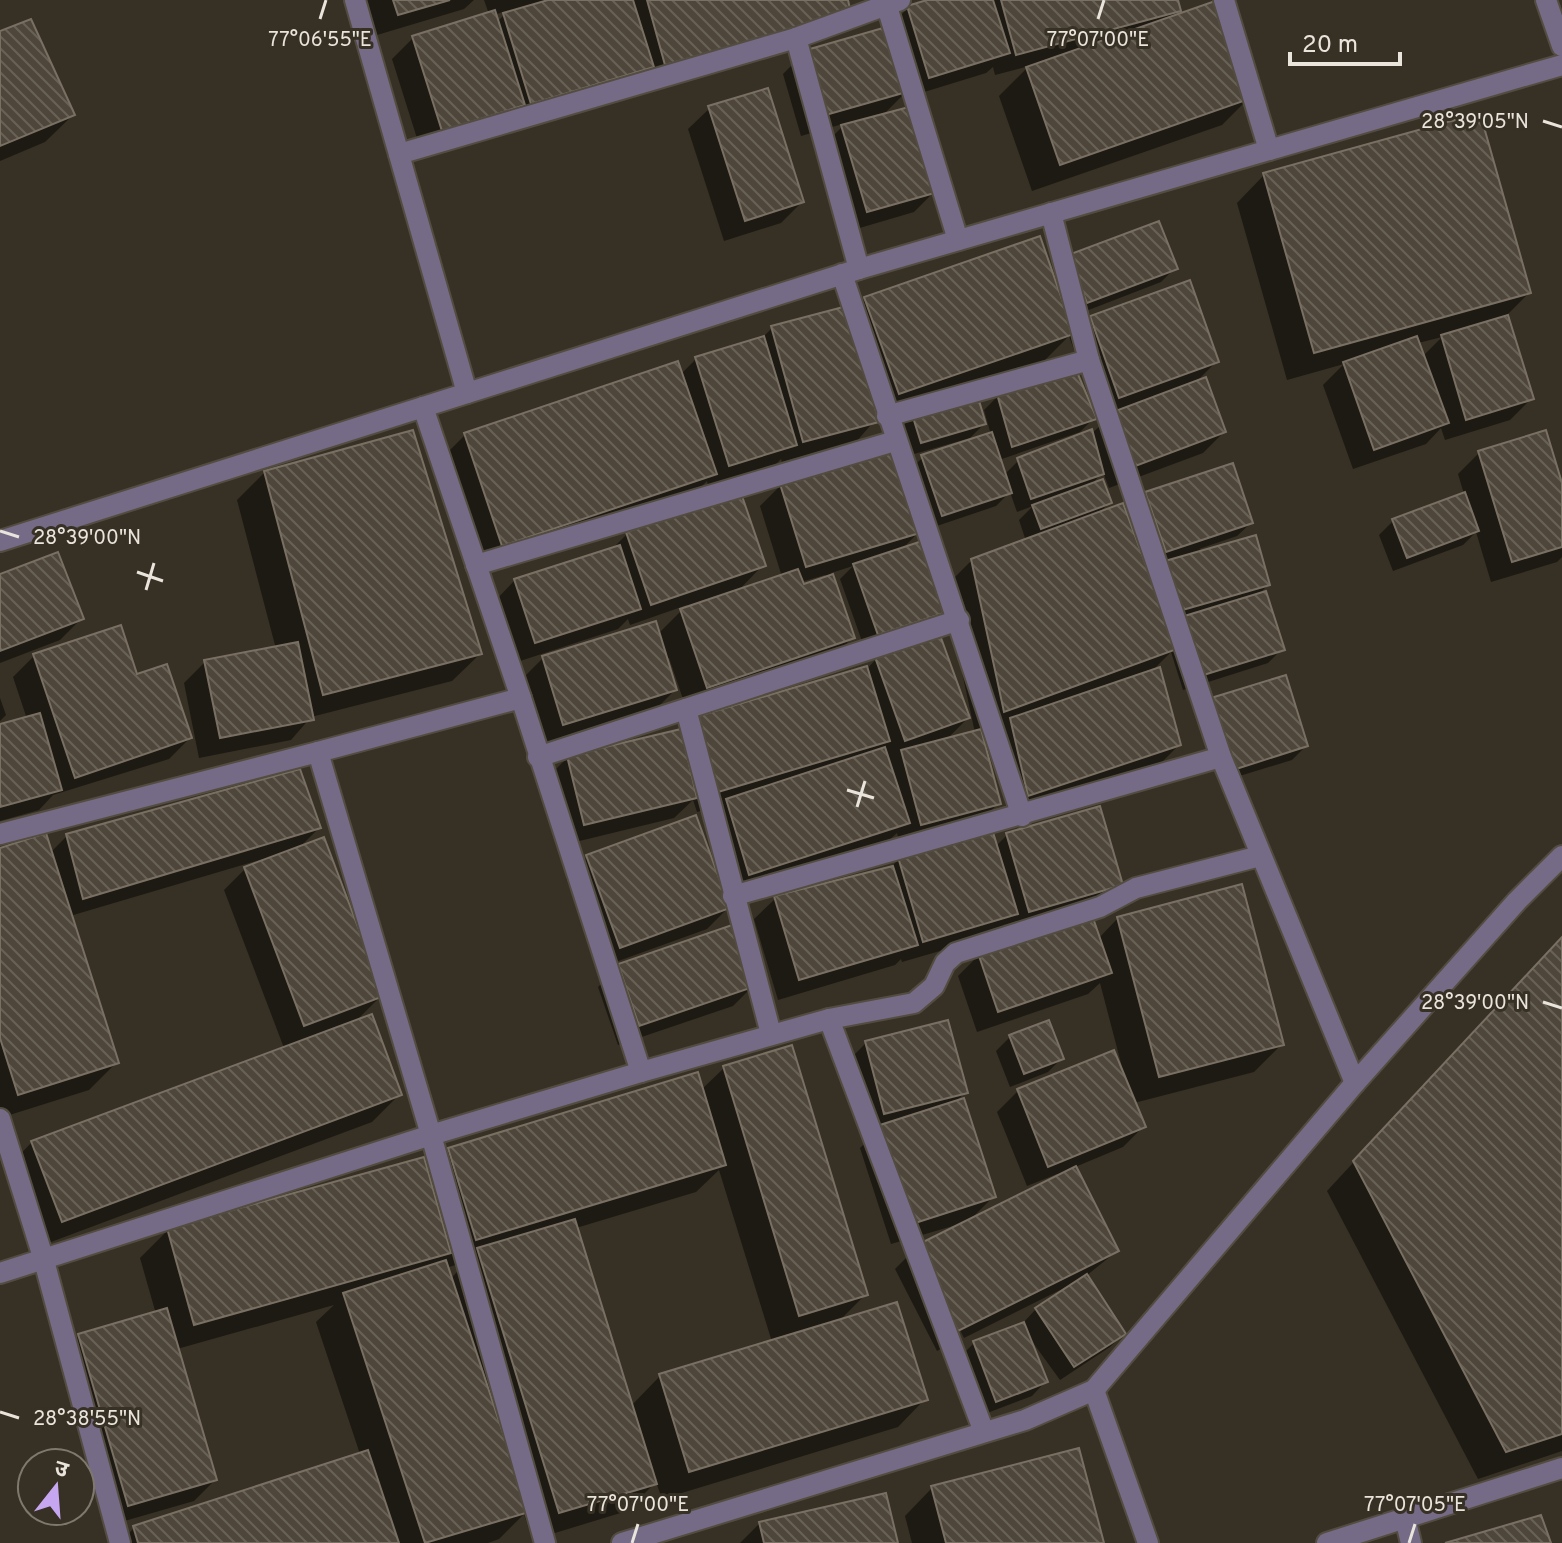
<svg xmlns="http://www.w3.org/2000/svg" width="1562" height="1543" viewBox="0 0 1562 1543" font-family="Overpass,'Noto Sans Devanagari',sans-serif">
  <defs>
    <pattern id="building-back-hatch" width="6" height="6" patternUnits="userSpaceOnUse" patternTransform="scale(2)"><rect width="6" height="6" fill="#4e463a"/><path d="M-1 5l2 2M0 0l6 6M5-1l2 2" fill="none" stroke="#686156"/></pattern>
  </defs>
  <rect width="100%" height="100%" fill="#373024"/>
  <g fill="#0007" fill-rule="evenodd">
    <polygon points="366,0 474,0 464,9 377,35"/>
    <path d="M484,0H845L849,12L821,40L421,151L392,59L413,38L489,14ZM509,10L496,23L494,15Z"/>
    <polygon points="933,0 1176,0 1179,11 1171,18 1250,97 1222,125 1032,191 999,96 1029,66 995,75 993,67 986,73 908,97 907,91 881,117 935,191 914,212 846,232 821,148 846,123 801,136 783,74 804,53 887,29 908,8"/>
    <polygon points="0,34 73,115 45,142 0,161"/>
    <polygon points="710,108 802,202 781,223 724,241 688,129"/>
    <path d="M1264,175L1529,293L1506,316L1531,399L1510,420L1445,440L1441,428L1426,444L1353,469L1323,385L1344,364L1287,380L1237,203ZM1442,337L1423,356L1418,343Z"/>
    <polygon points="1038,238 1072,336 1091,317 1217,361 1195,383 1224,432 1203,453 1109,488 1103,472 1090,486 1109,503 1098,514 1149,579 1169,559 1152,565 1132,508 1146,494 1251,523 1237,536 1199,549 1268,585 1257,596 1282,649 1268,663 1183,690 1171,652 1151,672 1179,745 1158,766 1008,815 990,741 1002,729 981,737 999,803 977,824 900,845 897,833 886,843 728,895 706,822 724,804 697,812 693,800 674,818 563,845 547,778 568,757 680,734 696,719 866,670 876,659 968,718 945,741 975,733 944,588 972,560 1026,541 1019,520 1033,506 1017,512 1010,492 996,506 928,529 909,471 923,457 991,435 984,410 998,396 1094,418 1080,432 999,460 1004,475 1019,460 1091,434 1101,425 1069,336 1044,361 876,419 856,442 782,462 781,459 774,466 708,485 707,481 687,501 474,573 437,463 465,435 681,374 696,359 761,339 772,328 848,316 865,299"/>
    <polygon points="1069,257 1175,268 1161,282 1073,316 1055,271"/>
    <polygon points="913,415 984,424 970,438 907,456 899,429"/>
    <polygon points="1479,453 1562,490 1562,557 1557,562 1491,582 1476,532 1463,545 1393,571 1379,535 1393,521 1464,494 1458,474"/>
    <polygon points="265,472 480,654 452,681 311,717 291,740 199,758 184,683 205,662 276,649 237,500"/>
    <path d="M781,485L920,531L902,549L945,611L931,625L864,647L840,579L853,566L831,573L853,637L832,658L686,708L669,658L666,659L675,690L654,711L542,745L522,679L543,658L655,624L658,634L687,605L630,625L628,619L618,629L514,663L494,602L515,580L612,549L627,534L763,565L737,592L782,577L760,506ZM825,575L826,578L803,586L801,582Z"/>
    <polygon points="0,577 81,619 60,640 0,663"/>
    <polygon points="34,656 136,676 190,738 169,759 53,795 39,810 0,821 0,726 27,719 13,677"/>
    <polygon points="0,698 6,715 0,721"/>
    <polygon points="1198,714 1306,746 1292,760 1220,782"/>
    <polygon points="319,828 297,850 382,995 355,1022 400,1094 372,1122 35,1248 5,1170 32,1142 284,1048 224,890 245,869 264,862 263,859 70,916 116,1063 89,1090 0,1118 0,850 50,853 67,836"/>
    <polygon points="1007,835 1121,885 1100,906 1008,932 1005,924 995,935 902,962 901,959 895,965 778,1000 754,919 776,898 889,869 899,859 995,847"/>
    <polygon points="587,857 728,908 707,929 599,968 566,878"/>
    <polygon points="1118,918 1282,1044 1254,1072 1134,1103 1144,1126 1123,1147 1075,1167 1117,1251 1086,1276 1124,1334 1110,1347 1060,1380 1026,1333 1045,1382 1032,1396 982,1415 960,1357 974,1343 1023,1323 1036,1309 1071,1287 1070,1285 964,1338 921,1253 916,1253 960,1339 937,1351 895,1269 916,1248 970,1221 891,1244 860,1148 877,1131 845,1064 866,1043 965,1092 955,1103 993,1197 970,1220 1059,1177 1057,1174 1027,1186 997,1112 1018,1091 1113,1052 1122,1067 1100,983 1088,994 977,1032 958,976 979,955 1098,939"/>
    <polygon points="1562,937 1562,1451 1478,1479 1327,1191"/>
    <polygon points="619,966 754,985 733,1006 618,1045 598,987"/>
    <polygon points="1010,1037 1061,1059 1048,1072 1010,1087 996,1051"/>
    <path d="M724,1068L866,1294L838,1322L925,1399L898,1427L662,1499L656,1482L627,1511L532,1540L524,1514L499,1539L488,1543H119L134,1528L360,1454L316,1322L334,1305L177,1349L215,1480L194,1501L107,1526L58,1357L79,1336L156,1314L140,1258L168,1230L426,1172L449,1150L701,1090ZM719,1170L772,1342L660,1376L631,1406L576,1228L696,1192ZM468,1261L450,1279L446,1268Z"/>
    <polygon points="932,1488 1102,1543 912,1543 905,1516"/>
    <polygon points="760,1523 896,1543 740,1543"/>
  </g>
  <g fill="url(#building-back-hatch)" stroke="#797063" stroke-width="2">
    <polygon points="393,0 450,0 398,15"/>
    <polygon points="548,0 633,0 654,67 531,104 503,13"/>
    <polygon points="647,0 848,0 851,13 665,65"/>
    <polygon points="927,0 993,0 1010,53 929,78 907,6"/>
    <polygon points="1001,0 1178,0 1181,11 1016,55"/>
    <polygon points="1218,0 1252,98 1060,165 1026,67"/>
    <polygon points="495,10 525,105 442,131 412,36"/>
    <polygon points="31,19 75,115 0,146 0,31"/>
    <polygon points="890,26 910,91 822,116 803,51"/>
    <polygon points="768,88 804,202 745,221 708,106"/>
    <polygon points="909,107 938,192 867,212 841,125"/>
    <polygon points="1480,113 1531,293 1314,353 1263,173"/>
    <polygon points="1159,221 1178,269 1087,303 1068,255"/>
    <polygon points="1040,236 1074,334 899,394 864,297"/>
    <polygon points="1190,280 1219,362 1119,398 1090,316"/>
    <polygon points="847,306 879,422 803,442 771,326"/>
    <polygon points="1508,315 1534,399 1466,420 1441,335"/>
    <polygon points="764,336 797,445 729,466 695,357"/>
    <polygon points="1417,336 1449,423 1374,450 1343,362"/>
    <polygon points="678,361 717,474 502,546 464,433"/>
    <polygon points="1077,372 1097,419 1012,447 997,394"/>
    <polygon points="1206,377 1226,432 1130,468 1110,413"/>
    <polygon points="977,394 986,424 921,443 912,414"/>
    <polygon points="1092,429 1104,474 1031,499 1017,458"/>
    <polygon points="413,430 482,654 323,695 264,471"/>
    <polygon points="1546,430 1562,483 1562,547 1512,562 1478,451"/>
    <polygon points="992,432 1012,493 942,516 921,455"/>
    <polygon points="894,451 923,532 806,567 780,484"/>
    <polygon points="1233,463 1253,523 1166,552 1145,492"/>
    <polygon points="1103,479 1112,503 1041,529 1032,505"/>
    <polygon points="1465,492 1479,531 1407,558 1392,519"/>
    <polygon points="741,493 766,566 651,605 626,532"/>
    <polygon points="1123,503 1177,649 1004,712 971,559"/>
    <polygon points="1256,535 1270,585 1179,611 1165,561"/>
    <polygon points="922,541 947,612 878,635 853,564"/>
    <polygon points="620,545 641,609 535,643 514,579"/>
    <polygon points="58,552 84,619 0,651 0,574"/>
    <polygon points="798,569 804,584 833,574 855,638 707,688 680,609"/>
    <polygon points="1266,591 1285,650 1197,677 1178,618"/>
    <polygon points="656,621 677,690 563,725 542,656"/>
    <polygon points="121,625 137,674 167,664 192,738 75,778 33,654"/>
    <polygon points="940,635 970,718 905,741 875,657"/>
    <polygon points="298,642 314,720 220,738 204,660"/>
    <polygon points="867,666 890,741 718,792 695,717"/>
    <polygon points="1160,667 1181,745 1028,796 1010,718"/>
    <polygon points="1286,675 1308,746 1233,770 1211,698"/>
    <polygon points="40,713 62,790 0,807 0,724"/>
    <polygon points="681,729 697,798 584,825 567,756"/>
    <polygon points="981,729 1001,804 921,825 901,750"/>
    <polygon points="885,747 910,823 749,875 726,799"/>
    <polygon points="300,769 321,828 83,899 66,834"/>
    <polygon points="1100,806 1123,885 1029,912 1006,833"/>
    <polygon points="696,815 730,908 620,948 586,855"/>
    <polygon points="992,829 1018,914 923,942 898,857"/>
    <polygon points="46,833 119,1063 18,1095 0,1038 0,848"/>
    <polygon points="324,837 384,996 304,1026 244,867"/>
    <polygon points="893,866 918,945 799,980 774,896"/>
    <polygon points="1242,884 1284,1045 1159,1077 1117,917"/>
    <polygon points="1092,915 1112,973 998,1012 978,953"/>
    <polygon points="735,924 756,986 639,1026 618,964"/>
    <polygon points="1562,937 1562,1434 1506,1452 1353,1161"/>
    <polygon points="372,1014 402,1095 62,1222 31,1141"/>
    <polygon points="948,1020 968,1093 884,1114 865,1041"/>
    <polygon points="1049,1020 1064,1059 1024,1074 1009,1035"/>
    <polygon points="792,1045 868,1295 799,1316 723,1066"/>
    <polygon points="1114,1050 1146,1127 1048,1167 1017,1089"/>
    <polygon points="698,1072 726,1165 476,1240 448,1148"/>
    <polygon points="964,1098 996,1197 912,1224 880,1125"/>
    <polygon points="424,1157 451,1253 194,1325 167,1228"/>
    <polygon points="1076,1166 1119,1251 958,1331 915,1246"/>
    <polygon points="575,1219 657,1484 559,1513 477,1248"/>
    <polygon points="446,1260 529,1512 425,1543 343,1293"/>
    <polygon points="1087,1274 1126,1334 1074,1367 1035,1308"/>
    <polygon points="897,1302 928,1400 689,1472 659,1374"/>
    <polygon points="167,1308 217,1480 128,1506 78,1334"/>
    <polygon points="1024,1322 1048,1382 996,1402 973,1341"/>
    <polygon points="1079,1448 1104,1543 946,1543 931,1486"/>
    <polygon points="368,1450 399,1543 138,1543 133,1526"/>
    <polygon points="886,1493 898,1543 764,1543 759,1522"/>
    <polygon points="1541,1515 1551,1543 1445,1543"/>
  </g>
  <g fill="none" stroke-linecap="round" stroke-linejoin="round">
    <g stroke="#534d41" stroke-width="24">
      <g id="minor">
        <polyline points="355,0 467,393"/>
        <polyline points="885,0 958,240"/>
        <polyline points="1224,0 1269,150"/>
        <polyline points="1546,0 1562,46"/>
        <polyline points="796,38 859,269"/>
        <polyline points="399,154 796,38 900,0"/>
        <polyline points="1051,213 1089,360 1221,757 1355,1083"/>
        <polyline points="842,274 1022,816"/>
        <polyline points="423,407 521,698"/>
        <polyline points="887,416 1089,360"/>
        <polyline points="0,541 859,269 1562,65"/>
        <polyline points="476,565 895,441"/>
        <polyline points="686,709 771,1034"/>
        <polyline points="318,752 521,698 641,1072"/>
        <polyline points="538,757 959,620"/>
        <polyline points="0,834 318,752 431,1135 545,1543"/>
        <polyline points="733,896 1221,757"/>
        <polyline points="829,1019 984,1432"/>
        <polyline points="0,1119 43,1257 120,1543"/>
        <polyline points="0,1273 431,1135 641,1072 829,1019 914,1003 934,986 945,963 956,953 1100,907 1136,888 1260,856"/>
        <polyline points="1094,1390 1148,1543"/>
        <polyline points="1405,1518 1411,1543"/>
        <polyline points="622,1543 1025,1420 1094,1390 1355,1083 1517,901 1562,856"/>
        <polyline points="1327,1543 1562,1468"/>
      </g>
    </g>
    <use href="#minor" stroke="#766b87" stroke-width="20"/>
  </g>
  <path fill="none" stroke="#e9e4dc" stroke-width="3" d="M320,19L326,0M1098,19L1104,0M1543,121L1562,127M0,531L19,537M137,572L163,581M146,590L154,563M847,790L874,798M857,807L865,781M1543,1002L1562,1008M0,1412L19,1418M632,1543L638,1524M1409,1543L1415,1524"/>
  <g font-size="20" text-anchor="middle" fill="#e9e4dc" stroke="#373024" stroke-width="6" stroke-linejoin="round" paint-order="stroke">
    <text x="320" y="46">77°06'55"E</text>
    <text x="1098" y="46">77°07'00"E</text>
    <text x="1475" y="128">28°39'05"N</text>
    <text x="87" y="544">28°39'00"N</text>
    <text x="1475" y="1009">28°39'00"N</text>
    <text x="87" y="1425">28°38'55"N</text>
    <text x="638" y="1511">77°07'00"E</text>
    <text x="1415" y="1511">77°07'05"E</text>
  </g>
  <g transform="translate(56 1487) rotate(17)"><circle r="38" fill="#373024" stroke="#7e786e" stroke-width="2"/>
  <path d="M0-6L14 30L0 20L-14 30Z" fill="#c6a6f0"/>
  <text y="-12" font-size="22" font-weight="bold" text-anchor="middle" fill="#e9e4dc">उ</text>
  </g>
  <path d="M1290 52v12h110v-12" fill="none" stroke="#e9e4dc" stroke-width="4"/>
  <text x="1302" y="52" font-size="24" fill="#e9e4dc" stroke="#373024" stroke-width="6" paint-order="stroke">20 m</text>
</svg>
